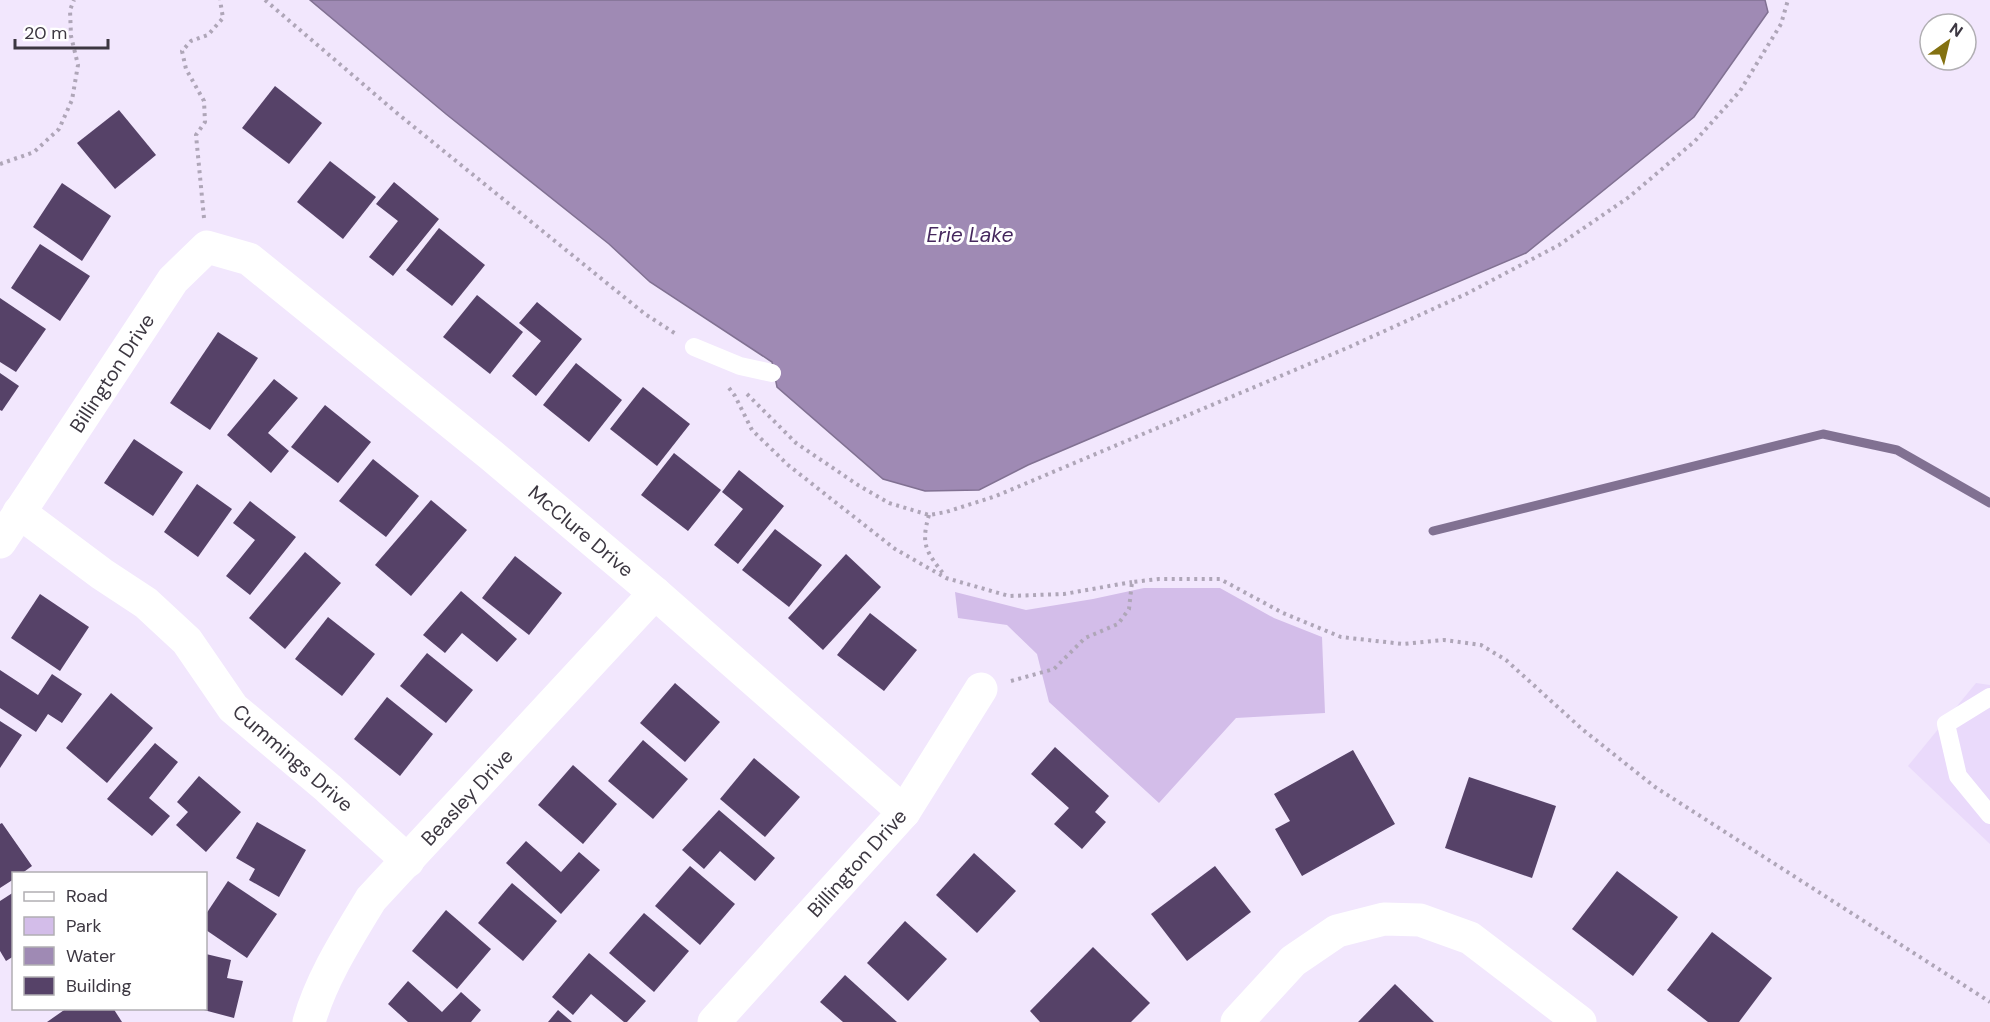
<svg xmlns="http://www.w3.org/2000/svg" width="1990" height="1022" viewBox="0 0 1990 1022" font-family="'DM Sans',sans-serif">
  <rect width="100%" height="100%" fill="#f2e7fd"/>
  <polygon fill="#eadafb" points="1976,683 1990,685 1990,844 1908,766"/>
  <polygon fill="#d3bde9" points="1144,588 1220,588 1274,618 1322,637 1325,713 1236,718 1159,803 1049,702 1037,654 1007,625 958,618 955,592 1026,610 1093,599"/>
  <polygon fill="#9f8ab4" stroke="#817192" stroke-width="1.5" points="310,0 1765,0 1768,12 1694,117 1526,253 1028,465 979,490 925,491 883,479 777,387 772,362 650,282 609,244 446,114"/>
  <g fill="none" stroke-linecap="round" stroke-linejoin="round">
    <polyline stroke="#817192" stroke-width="9" points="1433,531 1823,434 1897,450 1990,503"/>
  </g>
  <g fill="#564268">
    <polygon points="275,86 322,123 289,164 242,128"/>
    <polygon points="119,110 156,155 115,189 77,143"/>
    <polygon points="330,161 376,197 343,239 297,202"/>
    <polygon points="394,182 439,219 393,276 369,257 398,221 376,204"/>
    <polygon points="62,183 111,216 82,261 33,227"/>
    <polygon points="439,228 485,265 452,306 406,270"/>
    <polygon points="40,244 90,276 60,321 11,288"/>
    <polygon points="477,295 523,332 490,374 443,337"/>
    <polygon points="0,298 46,329 16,372 0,362"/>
    <polygon points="537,302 582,339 536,396 512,376 541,341 519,323"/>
    <polygon points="218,332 258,358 210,430 170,403"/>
    <polygon points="576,363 622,400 589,442 543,405"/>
    <polygon points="0,373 19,386 2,411 0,410"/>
    <polygon points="274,379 298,398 268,433 289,451 271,473 227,435"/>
    <polygon points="643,387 690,424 657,466 610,429"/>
    <polygon points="325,405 371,442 338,483 291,447"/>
    <polygon points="134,439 183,472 153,516 104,483"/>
    <polygon points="674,453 721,490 688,531 641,495"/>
    <polygon points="373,459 419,496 386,537 339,501"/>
    <polygon points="739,470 784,506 738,564 714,545 743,509 722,492"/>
    <polygon points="197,484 232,509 198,557 164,532"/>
    <polygon points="431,500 467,530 411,596 375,565"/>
    <polygon points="250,501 296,537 250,595 226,576 255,540 233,523"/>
    <polygon points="775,529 822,565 789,607 742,570"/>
    <polygon points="305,552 341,583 285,649 249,618"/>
    <polygon points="846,554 881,587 823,650 788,618"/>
    <polygon points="515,556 562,593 529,635 482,598"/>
    <polygon points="461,591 517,639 497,662 462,633 445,653 423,635"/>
    <polygon points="40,594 89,627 60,671 11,638"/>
    <polygon points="870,613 917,650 884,691 837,655"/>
    <polygon points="328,617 375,654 342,696 295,659"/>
    <polygon points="427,653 473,690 446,723 400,686"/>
    <polygon points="0,670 38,695 52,674 82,694 62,723 48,714 36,732 0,708"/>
    <polygon points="675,683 720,722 685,762 640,723"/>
    <polygon points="111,693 153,728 107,783 66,748"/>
    <polygon points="387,697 433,734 400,776 354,739"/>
    <polygon points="0,721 22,735 0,768"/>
    <polygon points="643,740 688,779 653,819 608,781"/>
    <polygon points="155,743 178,762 149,798 170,816 152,836 107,799"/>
    <polygon points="1055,747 1109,796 1095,812 1106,822 1082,849 1054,824 1069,808 1031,774"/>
    <polygon points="1353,750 1395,824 1302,876 1275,829 1290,821 1274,794"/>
    <polygon points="754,758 800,797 765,837 720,799"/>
    <polygon points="573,765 617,804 583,844 538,805"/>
    <polygon points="199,776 241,812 206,852 176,825 188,812 177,802"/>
    <polygon points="1469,777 1556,806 1532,878 1445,848"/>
    <polygon points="719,810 775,858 755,881 720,851 704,869 682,850"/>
    <polygon points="257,822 306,850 279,897 249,880 255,869 236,858"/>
    <polygon points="2,823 32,866 21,874 14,874 14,879 0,888 0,824"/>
    <polygon points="526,841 561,872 579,852 600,870 561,914 506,863"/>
    <polygon points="974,853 1016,891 977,933 936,895"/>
    <polygon points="690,866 735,904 700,945 655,906"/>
    <polygon points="1215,866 1251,912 1187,961 1151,914"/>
    <polygon points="1617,871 1678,917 1633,976 1572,929"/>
    <polygon points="228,881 277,914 247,958 206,930 206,914"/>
    <polygon points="512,883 557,921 523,961 478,923"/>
    <polygon points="14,892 14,956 6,961 0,951 0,901"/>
    <polygon points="446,910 491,949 457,989 412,951"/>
    <polygon points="644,913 689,951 654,992 609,953"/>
    <polygon points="905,921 947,959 908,1001 867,963"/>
    <polygon points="1712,932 1772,978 1739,1022 1708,1022 1667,990"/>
    <polygon points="1093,947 1150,1003 1131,1022 1040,1022 1030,1011"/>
    <polygon points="589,953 646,1001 627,1022 624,1022 591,994 573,1015 552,997"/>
    <polygon points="206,954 231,960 227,978 243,981 234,1018 200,1009 206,1008"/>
    <polygon points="845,975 897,1022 843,1022 820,1002"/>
    <polygon points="408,981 442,1012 461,992 481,1010 471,1022 408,1022 388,1004"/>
    <polygon points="1395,984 1434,1022 1358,1022"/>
    <polygon points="67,1008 113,1008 122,1022 47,1022"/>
    <polygon points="558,1010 572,1022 548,1022"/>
  </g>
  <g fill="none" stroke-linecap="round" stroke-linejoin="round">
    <g stroke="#afa6b8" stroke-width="4" stroke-dasharray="3 4.5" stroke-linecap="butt">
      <polyline points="265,0 398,114 645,314 676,334"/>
      <polyline points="0,164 34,152 59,129 72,100 78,65 71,36 70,10 74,0"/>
      <polyline points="204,218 196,135 205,122 204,101 186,69 182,51 191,41 208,35 223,18 220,0"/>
      <polyline points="729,388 735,396 752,430 788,465 895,549 946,578 1009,596 1064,594 1132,582"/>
      <polyline points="747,394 796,443 858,485 889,503 929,515 946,512 996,496 1347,348 1466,294 1559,245 1629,197 1695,141 1740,91 1781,24 1788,0"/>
      <path d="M929,515C920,546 927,552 945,576"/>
      <polyline points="1011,681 1054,669 1085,638 1118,624 1129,609 1132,582 1159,579 1220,579 1283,613 1341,637 1403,644 1444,640 1481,645 1506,660 1582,729 1655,787 1990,1002"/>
    </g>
    <g stroke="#fff" stroke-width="18">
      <polyline points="694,347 740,366 772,373"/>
      <polyline points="1990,697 1946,724 1958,776 1990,815"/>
    </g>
    <g stroke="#fff" stroke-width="33">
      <polyline points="19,512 102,574 146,603 187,641 233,708 328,788 408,861"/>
      <polyline points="0,542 173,280 207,247 249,259 491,455 655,593 904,812"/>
      <path d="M309,1022C322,977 347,939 371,899L655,593"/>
      <polyline points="714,1022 904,812 981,689"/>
      <polyline points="1237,1022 1293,961 1337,931 1384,919 1420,920 1470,938 1580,1022"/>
    </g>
  </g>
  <g text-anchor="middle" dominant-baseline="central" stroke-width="6" stroke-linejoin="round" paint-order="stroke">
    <g font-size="20" fill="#3c3741" stroke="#fff">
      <text transform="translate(112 373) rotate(-57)">Billington Drive</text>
      <text transform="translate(581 531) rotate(40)">McClure Drive</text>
      <text transform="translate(293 758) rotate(41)">Cummings Drive</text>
      <text transform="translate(467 797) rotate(-47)">Beasley Drive</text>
      <text transform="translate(857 863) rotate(-48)">Billington Drive</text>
    </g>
    <g font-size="21" font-style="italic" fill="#46285e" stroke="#fff">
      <text x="970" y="235">Erie Lake</text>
    </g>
  </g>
  <rect x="12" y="872" width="195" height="138" fill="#ffffff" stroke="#b1afb3" stroke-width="1.5"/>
  <rect x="24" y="892" width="30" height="9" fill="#ffffff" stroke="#b1afb3" stroke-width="1.5"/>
  <text x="66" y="902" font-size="18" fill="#3c3741">Road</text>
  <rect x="24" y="917" width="30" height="18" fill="#d3bde9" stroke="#b1afb3" stroke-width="1.5"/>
  <text x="66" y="932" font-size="18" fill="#3c3741">Park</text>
  <rect x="24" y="947" width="30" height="18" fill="#9f8ab4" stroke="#b1afb3" stroke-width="1.5"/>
  <text x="66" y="962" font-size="18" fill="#3c3741">Water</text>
  <rect x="24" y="977" width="30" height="18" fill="#564268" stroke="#b1afb3" stroke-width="1.5"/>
  <text x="66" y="992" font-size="18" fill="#3c3741">Building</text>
  <g transform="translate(1948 42) rotate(34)"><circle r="28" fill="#ffffff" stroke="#b1afb3" stroke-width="1.5"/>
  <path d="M0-4.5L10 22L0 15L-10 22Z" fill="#837111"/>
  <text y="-9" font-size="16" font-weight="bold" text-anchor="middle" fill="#3c3741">N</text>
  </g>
  <path d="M15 39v9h93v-9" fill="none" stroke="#3c3741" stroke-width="3"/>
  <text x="24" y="39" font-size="18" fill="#3c3741" stroke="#ffffff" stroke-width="4.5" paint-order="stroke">20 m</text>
</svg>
